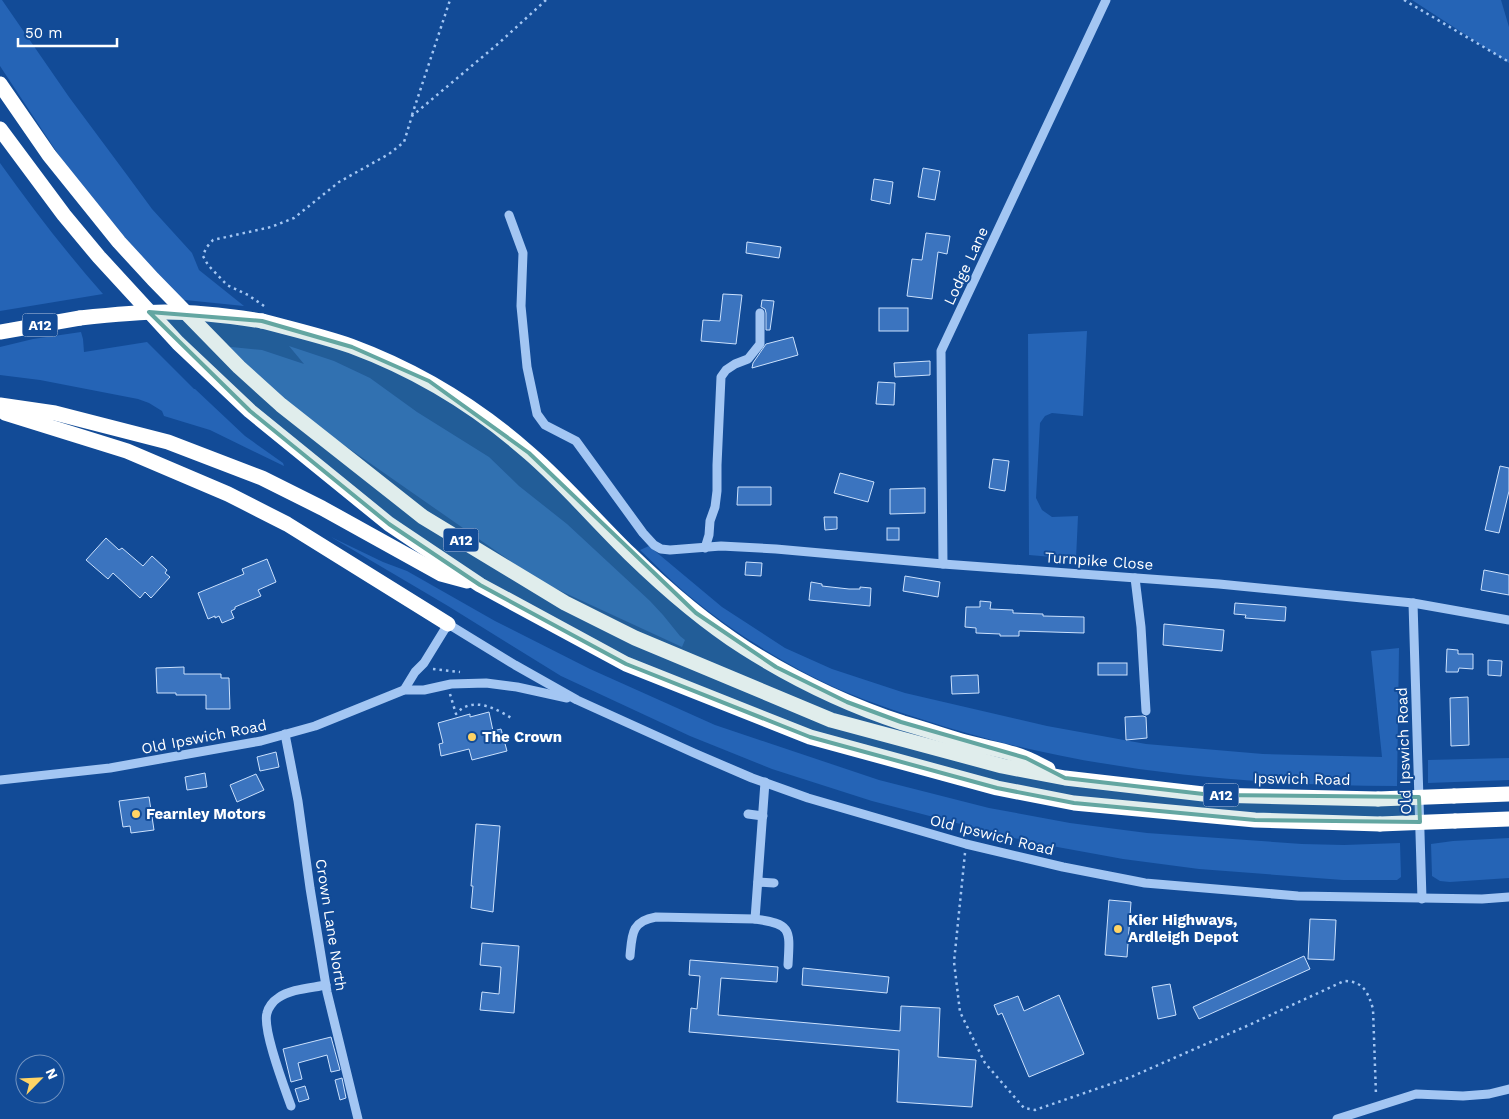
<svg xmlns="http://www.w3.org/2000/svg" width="1509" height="1119" viewBox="0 0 1509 1119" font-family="'Work Sans',sans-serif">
  <rect width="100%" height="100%" fill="#124b97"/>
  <g fill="#2564b6">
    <polygon points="0,0 2,0 69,97 127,175 152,209 192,253 199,270 244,306 175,299 62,160 0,66"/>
    <polygon points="1412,0 1501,0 1509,27 1509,63"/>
    <path d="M0,163C32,208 66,252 103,294L0,311Z"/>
    <polygon points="1087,331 1083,416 1052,413 1045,416 1040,423 1036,498 1042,510 1052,517 1078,516 1076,559 1029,555 1028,334"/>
    <polygon points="81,332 83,339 84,352 147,342 194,389 195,389 245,436 283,463 284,466 210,430 164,416 162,411 149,403 138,399 40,380 0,375 0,347 33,339"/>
    <polygon points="222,346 262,350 304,364 289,346 334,361 370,378 417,412 489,457 519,486 567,524 650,601 663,615 680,636 685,640 682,647 539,581 278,399"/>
    <polygon points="331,537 383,562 407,571 495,621 590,669 715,725 879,780 989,808 1070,823 1147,833 1302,844 1344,845 1400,843 1401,877 1397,880 1343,880 1199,869 1123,859 1030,842 872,801 772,769 690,736 561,676 448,606"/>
    <path d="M649,546L722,607L785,648L832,669L905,693L1047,726L1146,744L1263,754L1382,757L1371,651L1399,648L1397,786C1237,785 1074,770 921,719C883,707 846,694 811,676C767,653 725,626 688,595C671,581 656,565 640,550Z"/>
    <polygon points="1509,758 1509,780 1428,783 1428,760"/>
    <polygon points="1509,838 1509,878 1450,882 1440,881 1432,876 1431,844 1453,841"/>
  </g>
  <g fill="#3b74bf" stroke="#cbe1fd">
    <polygon points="923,168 940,171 935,200 918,197"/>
    <polygon points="874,179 893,182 890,204 871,200"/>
    <polygon points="926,233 950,236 947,254 938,252 932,299 907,296 912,259 922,260"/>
    <polygon points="747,242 781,247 779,258 746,253"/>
    <polygon points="723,294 742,295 736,344 701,341 703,320 720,321"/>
    <polygon points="762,300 774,301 770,330 766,330 766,313 765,309 761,307"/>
    <rect x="879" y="308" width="29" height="23"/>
    <polygon points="793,337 798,355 752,368 753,363 766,344"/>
    <polygon points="930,361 930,375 895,377 894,363"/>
    <polygon points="878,382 895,383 894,405 876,404"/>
    <polygon points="993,459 1009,461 1005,491 989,488"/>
    <polygon points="1500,466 1509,468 1509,491 1499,533 1485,530"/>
    <polygon points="840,473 874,482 868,502 834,493"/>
    <polygon points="738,487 771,487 771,505 737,505"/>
    <polygon points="925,488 925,513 890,514 890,489"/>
    <polygon points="824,517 837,517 837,529 825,530"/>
    <rect x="887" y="528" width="12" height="12"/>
    <polygon points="106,538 119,550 122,548 143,566 152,556 167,570 165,573 170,577 151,598 145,592 140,598 113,573 108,579 86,560"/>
    <polygon points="267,559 276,582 258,590 261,596 235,607 235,609 231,611 234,618 222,623 219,616 215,618 215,616 208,619 198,593 244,574 242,569"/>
    <polygon points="746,562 762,563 761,576 745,575"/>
    <polygon points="1484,570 1509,575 1509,595 1481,590"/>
    <polygon points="905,576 940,582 938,597 903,591"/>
    <polygon points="811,582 822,584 822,586 849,589 860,589 860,587 871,588 870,606 809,600"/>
    <polygon points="980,601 991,602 990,609 1013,610 1013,613 1043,614 1043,616 1084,617 1084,633 1019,631 1019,636 1000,636 1000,634 976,633 976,628 965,627 966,607 980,607"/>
    <polygon points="1235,603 1286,607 1285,621 1245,618 1246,615 1234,614"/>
    <polygon points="1164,624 1224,630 1222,651 1163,645"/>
    <polygon points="1447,649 1458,650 1458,654 1473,654 1473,669 1459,668 1458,672 1446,672"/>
    <polygon points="1488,660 1502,661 1501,676 1488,675"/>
    <rect x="1098" y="663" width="29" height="12"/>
    <polygon points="184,667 184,674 221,674 221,678 229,678 230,709 206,709 206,695 176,695 176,693 157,693 156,668"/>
    <polygon points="978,675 979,693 952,694 951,676"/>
    <polygon points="1468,697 1469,745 1451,746 1450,698"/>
    <polygon points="489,712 493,731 501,729 507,751 472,760 469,749 441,756 439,744 443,743 438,723 470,714 470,717"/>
    <polygon points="1143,716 1146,717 1147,738 1126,740 1125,717"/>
    <polygon points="276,752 279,767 260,771 257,757"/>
    <polygon points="205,773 207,787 187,790 185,777"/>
    <polygon points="256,774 264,790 237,802 230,785"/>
    <polygon points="149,797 154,830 131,833 130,826 123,827 119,801"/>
    <polygon points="476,824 500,826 493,912 471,908 473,886 471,886"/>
    <polygon points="1109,900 1131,902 1127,957 1105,955"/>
    <polygon points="1310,919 1336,920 1334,960 1308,959"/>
    <polygon points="482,943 519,946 514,1013 480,1010 482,992 499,994 501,967 480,965"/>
    <polygon points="1304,956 1310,969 1199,1019 1193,1007"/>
    <polygon points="690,960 778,967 777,982 721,978 718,1015 900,1031 901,1006 940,1008 938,1057 976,1060 972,1107 897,1102 899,1050 689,1032 691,1008 697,1009 700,976 689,975"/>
    <polygon points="803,968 889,977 887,993 802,985"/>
    <polygon points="1170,984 1176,1015 1158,1019 1152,987"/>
    <polygon points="1059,995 1084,1054 1029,1077 1002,1013 998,1015 994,1005 1018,996 1024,1011"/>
    <polygon points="331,1037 340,1070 331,1072 327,1055 298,1063 302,1079 291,1082 283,1049"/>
    <polygon points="342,1078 346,1098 340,1100 335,1080"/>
    <polygon points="305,1086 309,1099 299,1102 295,1089"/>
  </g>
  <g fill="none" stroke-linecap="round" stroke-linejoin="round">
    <g stroke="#a3c6f3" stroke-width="2.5" stroke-dasharray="2.5 4" stroke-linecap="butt">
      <polyline points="1404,0 1509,62"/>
      <polyline points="412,115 450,0"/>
      <polyline points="264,306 248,295 227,285 208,265 203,256 206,248 213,240 271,227 294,218 339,182 389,154 404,142 412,116 499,43 546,0"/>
      <polyline points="433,669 460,672"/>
      <path d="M450,694L456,714C472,695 497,709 513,719"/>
      <path d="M965,853L954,962L960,1012L985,1063L1024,1108L1035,1110L1131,1077L1249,1025L1344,981C1363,981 1368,992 1373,1009L1376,1095"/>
    </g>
    <g stroke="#a3c6f3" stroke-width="9">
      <polyline points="509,215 523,253 521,306 527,367 537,414 545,425 576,441 643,533 654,545 661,549 670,550 721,546 776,549 943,564 1219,584 1413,603 1509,620"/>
      <polyline points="705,548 709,535 710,521 715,507 717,491 717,465 721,377 726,370 735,364 748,359 760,344 760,313"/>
      <polyline points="943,564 941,351 1106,0"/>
      <polyline points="1135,578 1141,627 1146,711"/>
      <polyline points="1413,603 1422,899"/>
      <polyline points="404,690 415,672 424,663 448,624 515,665 577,700 694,753 752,778 808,798 966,844 1063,867 1145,883 1298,896 1482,899 1509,897"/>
      <polyline points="285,734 298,801 310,888 327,992 358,1119"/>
      <polyline points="0,780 110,768 261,741 315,726 404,690 424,690 451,684 486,683 517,687 567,698"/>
      <path d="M765,782L755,919C792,924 790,929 788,965"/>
      <polyline points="748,814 763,816"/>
      <polyline points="758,882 774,883"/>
      <path d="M630,956C632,935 631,921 656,917L755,919"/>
      <path d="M291,1106C285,1089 262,1029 267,1013C268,1008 273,1001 278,998C290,989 311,988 326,985"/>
      <polyline points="1337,1119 1416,1094 1463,1096 1489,1094 1509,1089"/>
    </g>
    <g stroke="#fff" stroke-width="15">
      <polyline points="0,84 49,155 119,242 153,279 239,367 281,405 423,517 565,603 635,638 831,720 1002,766 1065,778 1212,795 1378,799"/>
      <polyline points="0,129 64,215 99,257 178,343 250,411 389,524 480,585 626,664 810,737 997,788 1074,803 1255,820 1380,824"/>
      <path d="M262,321C292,329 322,336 351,346C416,370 477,407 529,453C565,484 596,521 630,554C666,589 703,621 745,648C794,679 848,705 903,723C924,729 945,736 965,742C986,748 1008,750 1028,759C1035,762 1042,766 1048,769"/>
      <polyline points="0,332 80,318"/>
      <polyline points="0,405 55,413 168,442 262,478 322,508 441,574 467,581"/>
      <polyline points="5,413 127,451 228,494 287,524 448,624"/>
      <polyline points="1454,796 1509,794"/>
      <polyline points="1455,821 1509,819"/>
    </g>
    <g stroke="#fff" stroke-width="15">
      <path d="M80,318C108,315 137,312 165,312C198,312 230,316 262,321"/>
      <polyline points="1378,799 1454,796"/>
      <polyline points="1380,824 1455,821"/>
    </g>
  </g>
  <path fill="#63a6a1" fill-opacity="0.2" stroke="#63a6a1" stroke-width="4" stroke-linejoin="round" d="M149,312L262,321L352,347L429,381L529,453L696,613L776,667L847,702L901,722L1026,758L1065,778L1212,795L1419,797L1420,822L1255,820L1074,803L997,788L810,737L626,664L480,585L389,524L250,411Z"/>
  <g fill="#ffd465" stroke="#124b97" stroke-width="2">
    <circle cx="472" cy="737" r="5"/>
    <circle cx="136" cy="814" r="5"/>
    <circle cx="1118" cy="929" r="5"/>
  </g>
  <g text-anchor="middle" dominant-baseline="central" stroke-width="4" stroke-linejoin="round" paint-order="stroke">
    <g fill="#124b97" stroke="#b8c9e0" stroke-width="1">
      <rect x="22.5" y="313.5" width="35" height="23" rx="4"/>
      <rect x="443.5" y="528.5" width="35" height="23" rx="4"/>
      <rect x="1203.5" y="783.5" width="35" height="23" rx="4"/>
    </g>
    <g font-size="14" font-weight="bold" fill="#fff">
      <text x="40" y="325">A12</text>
      <text x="461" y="540">A12</text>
      <text x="1221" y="795">A12</text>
    </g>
    <g font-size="15" fill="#fff" stroke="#124b97">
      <text transform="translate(966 266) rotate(-65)">Lodge Lane</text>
      <text transform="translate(1099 561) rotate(4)">Turnpike Close</text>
      <text transform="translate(204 737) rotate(-11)">Old Ipswich Road</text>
      <text transform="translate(1404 751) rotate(-92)">Old Ipswich Road</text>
      <text transform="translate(1302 779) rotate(1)">Ipswich Road</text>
      <text transform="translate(992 835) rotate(14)">Old Ipswich Road</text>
      <text transform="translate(331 925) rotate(81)">Crown Lane North</text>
    </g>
    <g font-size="15" font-weight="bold" fill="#fff" stroke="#124b97" text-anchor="start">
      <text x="482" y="737">The Crown</text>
      <text x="146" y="814">Fearnley Motors</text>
      <text x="1128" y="920">Kier Highways,<tspan x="1128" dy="17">Ardleigh Depot</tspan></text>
    </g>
  </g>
  <g transform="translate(40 1079) rotate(66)"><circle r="24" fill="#124b97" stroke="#7193c1"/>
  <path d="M0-4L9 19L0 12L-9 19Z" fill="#ffd465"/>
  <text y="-8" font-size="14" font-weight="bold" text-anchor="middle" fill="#ffffff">N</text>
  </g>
  <path d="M18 38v8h99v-8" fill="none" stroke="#ffffff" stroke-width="2.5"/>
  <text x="25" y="38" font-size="15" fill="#ffffff" stroke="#124b97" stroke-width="4" paint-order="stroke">50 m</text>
</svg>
